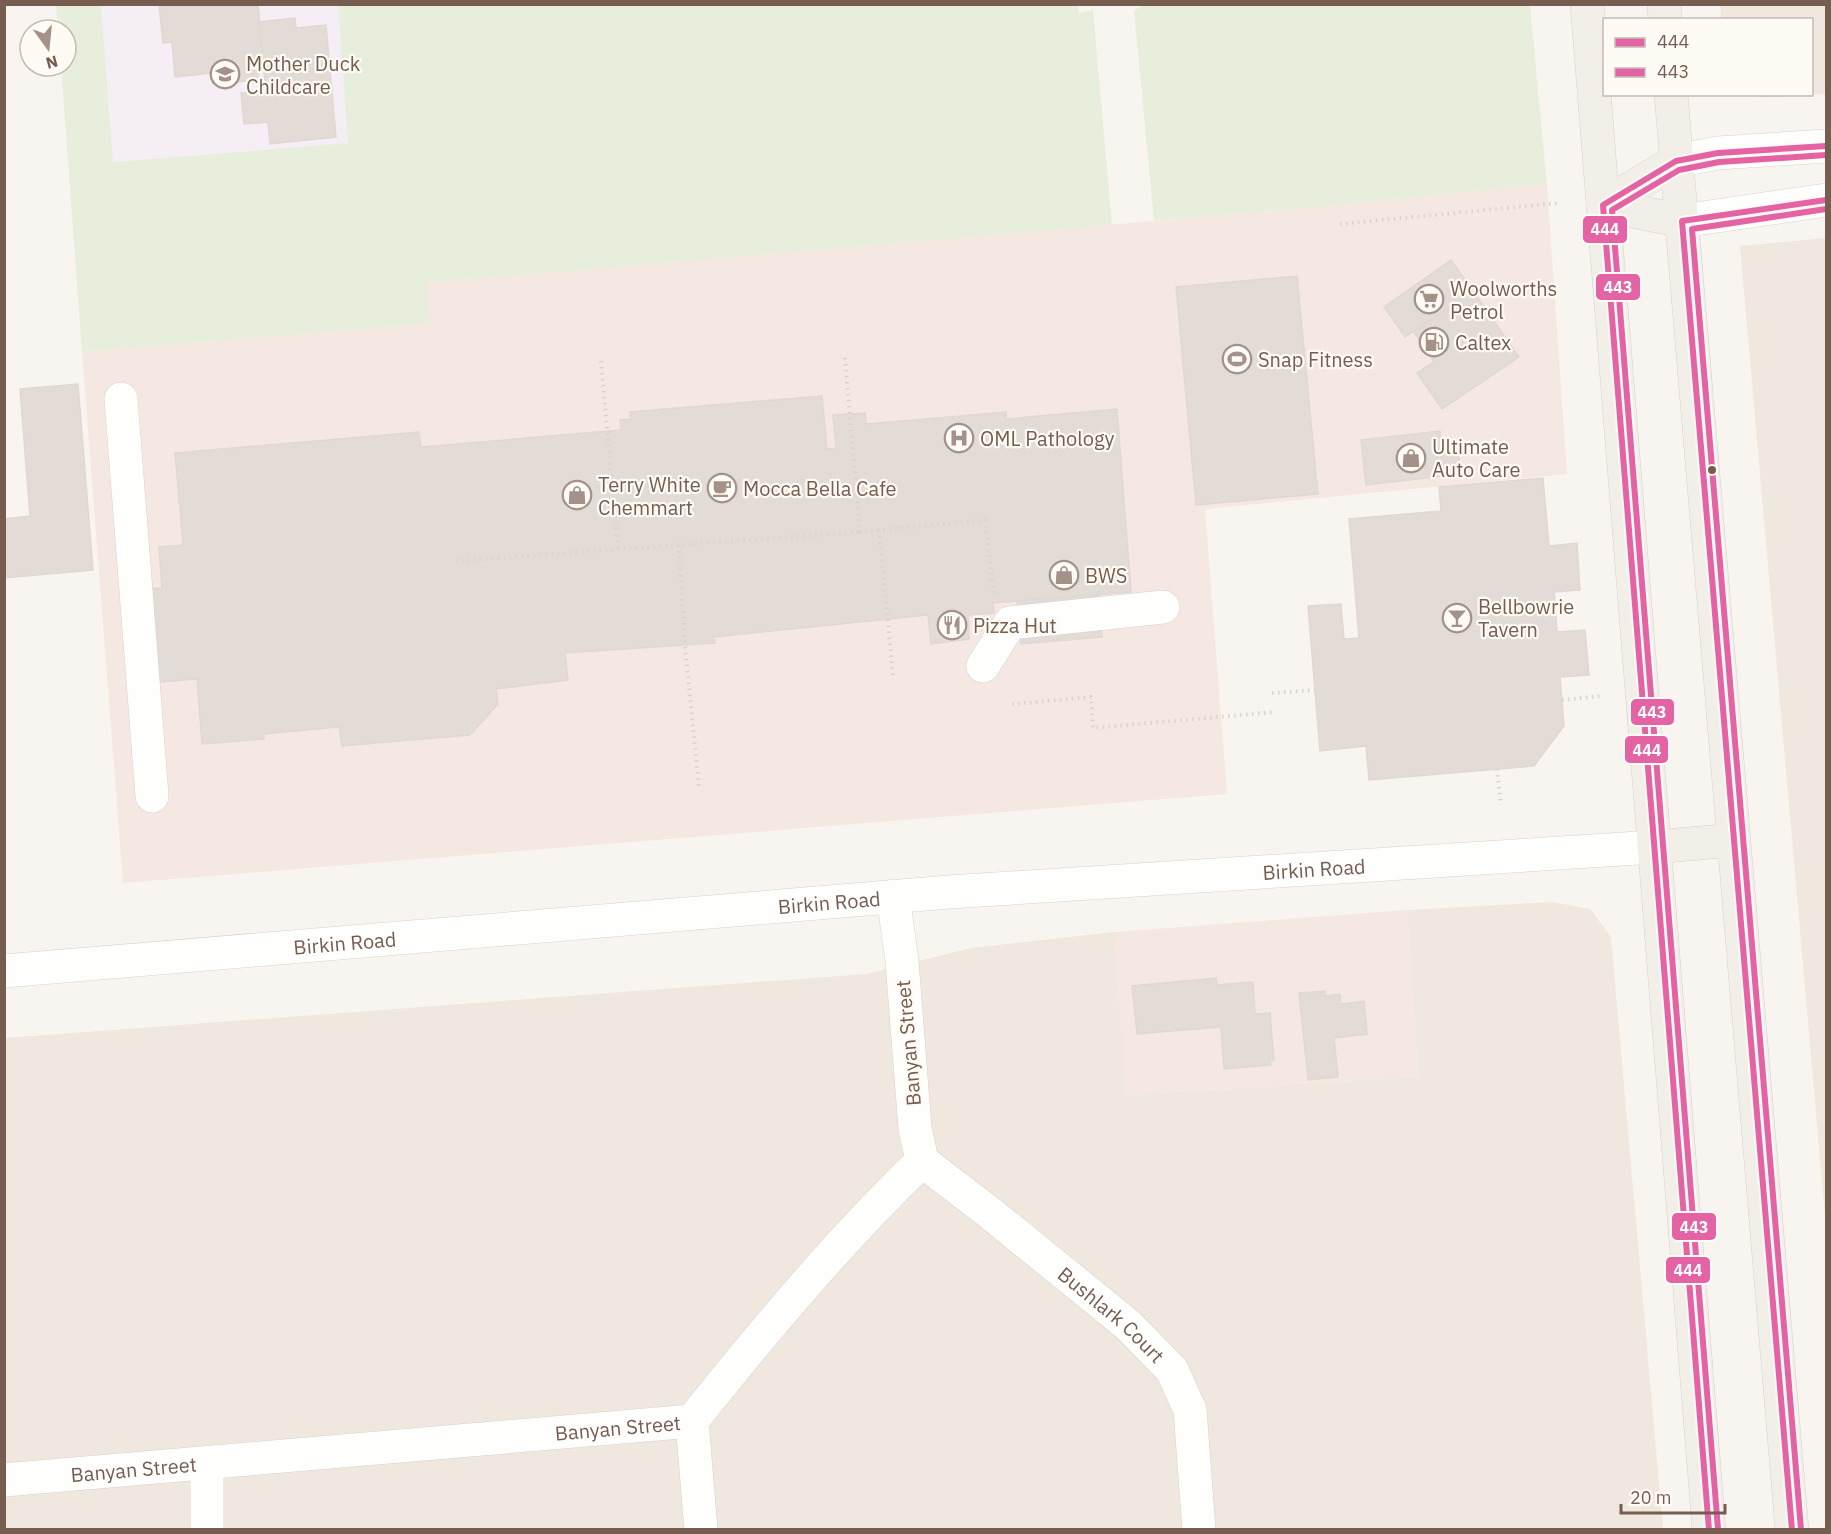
<svg xmlns="http://www.w3.org/2000/svg" width="1831" height="1534" viewBox="0 0 1831 1534" font-family="'IBM Plex Sans',sans-serif">
  <rect width="100%" height="100%" fill="#f8f5f0"/>
  <g fill="#f0e7df">
    <polygon points="1720,5 1826,5 1826,94 1761,97 1757,95 1812,94 1812,20 1721,19"/>
    <polygon points="1826,238 1826,1227 1740,246"/>
    <polygon points="1552,902 1590,909 1611,937 1663,1529 5,1530 5,1038 866,974 971,948 1114,932 1127,1095 1418,1076 1407,910"/>
  </g>
  <g fill="#f5e8e2">
    <polygon points="1547,184 1567,474 1205,509 1227,794 123,883 82,352 429,324 426,283 1297,209"/>
    <polygon points="1407,910 1418,1076 1126,1095 1114,932"/>
  </g>
  <polygon fill="#f5eef5" points="101,5 350,5 338,6 349,143 113,162"/>
  <g fill="#e7efdc">
    <polygon points="350,5 1079,5 1078,13 1093,10 1112,225 427,283 429,324 82,352 61,66 66,66 66,30 58,30 56,5 101,5 113,162 348,143 338,5"/>
    <polygon points="1142,5 1530,5 1547,184 1297,209 1154,221 1134,11"/>
  </g>
  <g fill="#e3dbd5" stroke="#e1d8d3" stroke-width="1.5">
    <polygon points="159,4 258,4 264,68 258,68 259,80 213,84 212,73 175,77 172,42 163,43"/>
    <polygon points="295,18 296,28 326,25 336,137 270,144 268,122 244,124 241,93 266,91 259,22"/>
    <polygon points="1451,260 1473,291 1405,337 1384,307"/>
    <polygon points="1297,276 1318,494 1196,505 1176,287"/>
    <polygon points="1473,291 1519,357 1442,409 1417,373 1434,362 1414,332"/>
    <polygon points="78,384 93,570 4,578 4,519 30,516 20,389"/>
    <polygon points="822,396 827,449 836,448 833,415 865,413 866,424 1006,412 1006,419 1117,409 1131,592 993,603 994,613 968,615 969,639 931,644 928,615 714,637 715,643 565,653 568,680 496,689 498,704 470,735 342,746 339,727 264,734 264,739 202,744 197,679 149,683 141,589 162,588 159,547 183,545 175,453 419,432 421,447 621,430 620,420 631,419 630,412"/>
    <polygon points="1440,431 1441,441 1457,440 1460,474 1366,485 1361,440"/>
    <polygon points="1543,478 1549,546 1577,543 1580,590 1554,592 1557,632 1585,630 1589,675 1560,677 1564,726 1534,766 1369,780 1366,746 1320,751 1308,606 1341,604 1344,639 1359,638 1349,519 1441,511 1439,487"/>
    <polygon points="1099,595 1102,637 1021,644 1017,601"/>
    <polygon points="1216,978 1217,985 1253,982 1255,1014 1270,1013 1274,1060 1270,1060 1271,1065 1224,1069 1221,1027 1137,1034 1132,986"/>
    <polygon points="1325,991 1325,996 1340,994 1341,1004 1364,1001 1367,1034 1334,1038 1338,1077 1308,1080 1299,993"/>
  </g>
  <g fill="none" stroke-linecap="round" stroke-linejoin="round">
    <g stroke="#d8d2ce" stroke-width="34">
      <g id="minor">
        <polyline points="1676,161 1718,153 1826,146"/>
        <polyline points="1682,221 1826,200"/>
        <polyline points="121,399 152,796"/>
        <polyline points="983,666 1010,623 1163,607"/>
        <path id="s1" d="M4,971L949,892L1654,847"/>
        <path id="s2" d="M922,1161L990,1213L1128,1325L1172,1370L1190,1410L1199,1530"/>
        <polyline points="692,1421 701,1530"/>
        <path id="s3" d="M4,1480L692,1421C763,1332 839,1241 922,1161L915,1128L902,961L893,896"/>
        <polyline points="207,1530 207,1464"/>
      </g>
    </g>
    <g stroke="#d9d1cc" stroke-width="34">
      <g id="major">
        <polyline points="1587,4 1709,1530"/>
        <polyline points="1664,4 1665,20"/>
        <polyline points="1671,94 1792,1530"/>
        <polyline points="1603,205 1676,161"/>
        <polyline points="1603,205 1682,221"/>
        <polyline points="1654,847 1734,840"/>
      </g>
    </g>
    <g stroke="#dad4d1" stroke-width="4" stroke-dasharray="1.5 4.5" stroke-linecap="butt">
      <polyline points="1340,224 1558,203"/>
      <polyline points="845,358 860,532 985,520 994,595"/>
      <polyline points="601,361 618,549"/>
      <polyline points="879,530 893,675"/>
      <polyline points="679,545 685,645 699,788"/>
      <polyline points="456,561 860,532"/>
      <polyline points="1272,693 1315,690"/>
      <polyline points="1562,700 1601,696"/>
      <polyline points="1012,704 1091,697 1093,728 1274,712"/>
      <polyline points="1497,769 1501,805"/>
    </g>
    <use href="#minor" stroke="#fefefd" stroke-width="33"/>
    <use href="#major" stroke="#f2eee8" stroke-width="33"/>
    <g stroke="#fefaf4" stroke-width="10">
      <g id="bus-1">
        <polyline points="1709,1530 1603,205 1676,161 1718,153 1826,146"/>
        <polyline points="1792,1530 1682,221 1826,200"/>
      </g>
    </g>
    <g stroke="#fefaf4" stroke-width="10">
      <g id="bus-2">
        <polyline points="1718,1529 1612,210 1679,170 1719,162 1826,155"/>
        <polyline points="1801,1529 1692,229 1826,209"/>
      </g>
    </g>
    <use href="#bus-1" stroke="#e463a4" stroke-width="6"/>
    <use href="#bus-2" stroke="#e463a4" stroke-width="6"/>
  </g>
  <defs>
    <g id="school-ring" transform="scale(1.5)"><circle r="9.5" fill="#fefaf4" stroke="#a49288" stroke-width="1.5"/><path d="M0-5L7-2L0 1L-7-2ZM-4 1L0 2.5L4 1V4Q0 6-4 4Z" fill="#a49288"/></g>
    <g id="supermarket-ring" transform="scale(1.5)"><circle r="9.5" fill="#fefaf4" stroke="#a49288" stroke-width="1.5"/><path d="M-6-5.5h2.5l.6 2H6L4.5 2H-2.5L-4.4-4H-6ZM-1.5 3.2a1.3 1.3 0 1 0 .1 0ZM3 3.2a1.3 1.3 0 1 0 .1 0Z" fill="#a49288"/></g>
    <g id="fuel-ring" transform="scale(1.5)"><circle r="9.5" fill="#fefaf4" stroke="#a49288" stroke-width="1.5"/><path d="M-5.5-6h7V0h2V4h1.3V-2.5L3-4.5l.8-.8L6-3V5H2.5V1h-1V6h-7ZM-4.2-4.7v3.2H.2V-4.7Z" fill="#a49288"/></g>
    <g id="stadium-ring" transform="scale(1.5)"><circle r="9.5" fill="#fefaf4" stroke="#a49288" stroke-width="1.5"/><path d="M0-5a6.5 5 0 1 0 0 10a6.5 5 0 1 0 0-10ZM-3.5-1.8h7v3.6h-7Z" fill="#a49288"/></g>
    <g id="hospital-ring" transform="scale(1.5)"><circle r="9.5" fill="#fefaf4" stroke="#a49288" stroke-width="1.5"/><path d="M-5-5h3v3.5h4V-5h3V5h-3V1.5h-4V5h-3Z" fill="#a49288"/></g>
    <g id="shop-ring" transform="scale(1.5)"><circle r="9.5" fill="#fefaf4" stroke="#a49288" stroke-width="1.5"/><path d="M-5-2.5h2.3a2.7 3.5 0 0 1 5.4 0H5L5.5 6h-11ZM-1.5-2.5h3a1.5 2.3 0 0 0-3 0Z" fill="#a49288"/></g>
    <g id="cafe-ring" transform="scale(1.5)"><circle r="9.5" fill="#fefaf4" stroke="#a49288" stroke-width="1.5"/><path d="M-5.5-4.5H6V0H3Q3 3.5 0 3.5H-2.5Q-5.5 3.5-5.5 0ZM3-3.2v2h1.7v-2ZM-6 4.5H4V6H-6Z" fill="#a49288"/></g>
    <g id="bar-ring" transform="scale(1.5)"><circle r="9.5" fill="#fefaf4" stroke="#a49288" stroke-width="1.5"/><path d="M-6-5H6L.8 .8V4.5H3.5V6h-7V4.5H-.8V.8Z" fill="#a49288"/></g>
    <g id="restaurant-ring" transform="scale(1.5)"><circle r="9.5" fill="#fefaf4" stroke="#a49288" stroke-width="1.5"/><path d="M-5-6h1v4h1v-4h1v4h1v-4h1v5L-1.5 .5V6h-2V.5L-5-1ZM5-6V6H3V1.5H1.5Q1.5-4 5-6Z" fill="#a49288"/></g>
  </defs>
  <g fill-rule="evenodd">
    <use href="#school-ring" x="225" y="74"/>
    <use href="#supermarket-ring" x="1429" y="299"/>
    <use href="#fuel-ring" x="1434" y="342"/>
    <use href="#stadium-ring" x="1237" y="359"/>
    <use href="#hospital-ring" x="959" y="438"/>
    <use href="#shop-ring" x="1411" y="458"/>
    <use href="#cafe-ring" x="722" y="488"/>
    <use href="#shop-ring" x="577" y="495"/>
    <use href="#shop-ring" x="1064" y="575"/>
    <use href="#bar-ring" x="1457" y="618"/>
    <use href="#restaurant-ring" x="952" y="625"/>
  </g>
  <circle fill="#775c50" stroke="#fefaf4" stroke-width="2" cx="1712" cy="470" r="5"/>
  <g text-anchor="middle" dominant-baseline="central" stroke-width="4.5" stroke-linejoin="round" paint-order="stroke">
    <g font-size="20" fill="#775c50" stroke="#fefaf4" text-anchor="start">
      <text x="246" y="63">Mother Duck<tspan x="246" dy="23">Childcare</tspan></text>
      <text x="1450" y="288">Woolworths<tspan x="1450" dy="23">Petrol</tspan></text>
      <text x="1455" y="342">Caltex</text>
      <text x="1258" y="359">Snap Fitness</text>
      <text x="980" y="438">OML Pathology</text>
      <text x="1432" y="446">Ultimate<tspan x="1432" dy="23">Auto Care</tspan></text>
      <text x="598" y="484">Terry White<tspan x="598" dy="23">Chemmart</tspan></text>
      <text x="743" y="488">Mocca Bella Cafe</text>
      <text x="1085" y="575">BWS</text>
      <text x="1478" y="606">Bellbowrie<tspan x="1478" dy="23">Tavern</tspan></text>
      <text x="973" y="625">Pizza Hut</text>
    </g>
    <g font-size="20" fill="#775c50" stroke="#fefaf4">
      <text stroke="none"><textPath href="#s1" startOffset="1314">Birkin Road</textPath></text>
      <text stroke="none"><textPath href="#s1" startOffset="828">Birkin Road</textPath></text>
      <text stroke="none"><textPath href="#s1" startOffset="342">Birkin Road</textPath></text>
      <text transform="translate(908 1043) rotate(-95)">Banyan Street</text>
      <text stroke="none"><textPath href="#s2" startOffset="244">Bushlark Court</textPath></text>
      <text stroke="none"><textPath href="#s3" startOffset="616">Banyan Street</textPath></text>
      <text stroke="none"><textPath href="#s3" startOffset="130">Banyan Street</textPath></text>
    </g>
  </g>
  <g stroke="#fefaf4" stroke-width="2">
    <rect x="1582" y="215" width="46" height="29" rx="6" fill="#e463a4"/>
    <rect x="1595" y="273" width="46" height="28" rx="6" fill="#e463a4"/>
    <rect x="1630" y="698" width="45" height="28" rx="6" fill="#e463a4"/>
    <rect x="1624" y="735" width="45" height="29" rx="6" fill="#e463a4"/>
    <rect x="1671" y="1212" width="46" height="29" rx="6" fill="#e463a4"/>
    <rect x="1665" y="1256" width="46" height="28" rx="6" fill="#e463a4"/>
  </g>
  <g font-size="16" text-anchor="middle" font-weight="bold" fill="#fff">
    <text x="1605" y="235">444</text>
    <text x="1618" y="293">443</text>
    <text x="1652" y="718">443</text>
    <text x="1647" y="756">444</text>
    <text x="1694" y="1233">443</text>
    <text x="1688" y="1276">444</text>
  </g>
  <rect width="1831" height="1534" fill="none" stroke="#775c50" stroke-width="12"/>
  <rect x="1603" y="18" width="210" height="78" fill="#fefaf4" stroke="#c8bbb2" stroke-width="1.5"/>
  <rect x="1615" y="38" width="30" height="9" fill="#e463a4" stroke="#c8bbb2" stroke-width="1.5"/>
  <text x="1657" y="48" font-size="18" fill="#775c50">444</text>
  <rect x="1615" y="68" width="30" height="9" fill="#e463a4" stroke="#c8bbb2" stroke-width="1.5"/>
  <text x="1657" y="78" font-size="18" fill="#775c50">443</text>
  <g transform="translate(48 48) rotate(165)"><circle r="28" fill="#fefaf4" stroke="#c8bbb2" stroke-width="1.5"/>
  <path d="M0-4.5L10 22L0 15L-10 22Z" fill="#a49288"/>
  <text y="-9" font-size="16" font-weight="bold" text-anchor="middle" fill="#775c50">N</text>
  </g>
  <path d="M1621 1504v9h104v-9" fill="none" stroke="#775c50" stroke-width="3"/>
  <text x="1630" y="1504" font-size="18" fill="#775c50" stroke="#fefaf4" stroke-width="4.5" paint-order="stroke">20 m</text>
</svg>
